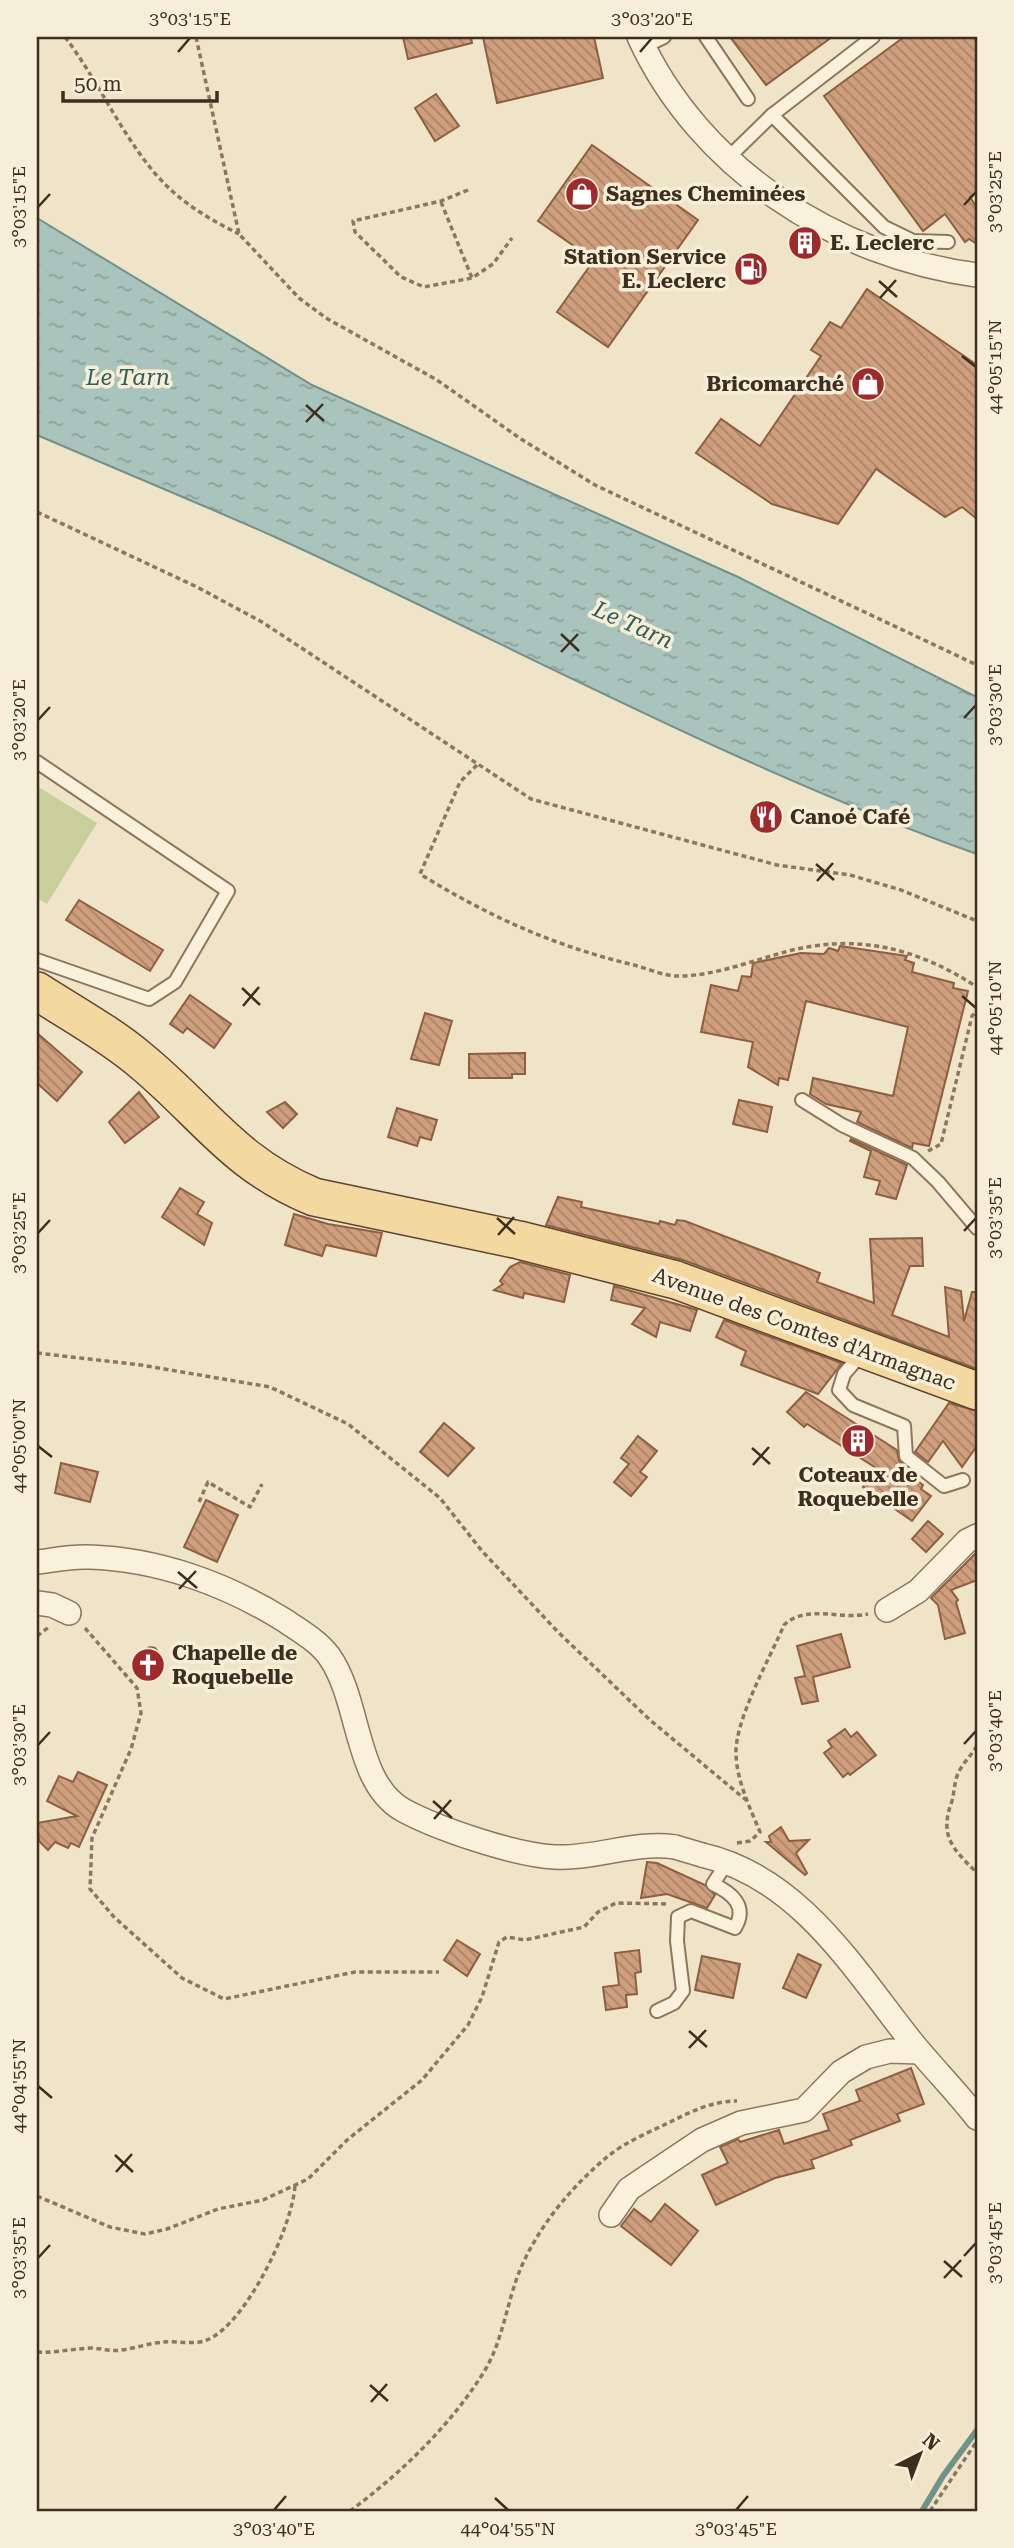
<svg xmlns="http://www.w3.org/2000/svg" width="1014" height="2548" viewBox="0 0 1014 2548" font-family="'Roboto Serif',serif">
  <defs>
    <pattern id="water-ripples" width="26" height="14" patternUnits="userSpaceOnUse" patternTransform="scale(1.75)"><rect width="26" height="14" fill="#a9c4bc"/><path d="M2 4q2-2 4 0t4 0M15 11q2-2 4 0t4 0" fill="none" stroke="#8ba098"/></pattern>
    <pattern id="building-back-hatch" width="6" height="6" patternUnits="userSpaceOnUse" patternTransform="scale(1.75)"><rect width="6" height="6" fill="#cf9f7d"/><path d="M-1 5l2 2M0 0l6 6M5-1l2 2" fill="none" stroke="#a98266"/></pattern>
  </defs>
  <rect width="100%" height="100%" fill="#f0e4c8"/>
  <polygon fill="#c9cf9b" points="37,786 97,823 47,904 37,898"/>
  <path fill="url(#water-ripples)" stroke="#6f938a" stroke-width="2" d="M37,218L312,385L738,577L977,697V854C735,768 508,643 275,537C196,502 116,469 37,435Z"/>
  <g fill="none" stroke-linecap="round" stroke-linejoin="round">
    <polyline stroke="#6f938a" stroke-width="6" points="922,2511 943,2476 977,2430"/>
  </g>
  <g fill="url(#building-back-hatch)" stroke="#8d5f41" stroke-width="2">
    <polygon points="403,37 471,37 472,43 408,59"/>
    <polygon points="483,37 594,37 603,78 497,103"/>
    <polygon points="730,37 832,37 766,85"/>
    <polygon points="904,37 977,37 977,192 970,197 977,208 977,244 969,239 965,242 945,214 923,231 824,96"/>
    <polygon points="436,94 459,126 435,141 415,108"/>
    <polygon points="592,145 698,220 608,347 557,312 594,260 538,221"/>
    <polygon points="867,289 977,365 977,519 962,507 945,517 876,469 838,524 772,504 696,453 721,419 760,446 821,356 811,350 830,322 841,328"/>
    <polygon points="79,900 163,950 150,971 66,920"/>
    <polygon points="840,946 907,956 905,960 914,963 912,972 954,983 953,988 968,991 929,1146 913,1143 912,1148 857,1122 861,1112 826,1104 810,1094 813,1078 893,1096 908,1027 806,1001 788,1080 779,1078 778,1085 748,1067 753,1042 701,1032 711,985 738,991 742,976 751,977 753,963 801,953 824,954 829,948 838,951"/>
    <polygon points="190,995 231,1024 214,1048 187,1028 183,1033 170,1024"/>
    <polygon points="425,1013 452,1021 439,1065 411,1059"/>
    <polygon points="37,1033 82,1072 57,1101 37,1083"/>
    <polygon points="525,1053 525,1074 512,1074 512,1078 469,1078 469,1054"/>
    <polygon points="139,1092 159,1117 125,1143 109,1122"/>
    <polygon points="739,1100 772,1107 767,1132 733,1124"/>
    <polygon points="285,1102 297,1114 283,1128 267,1112"/>
    <polygon points="397,1108 437,1120 431,1140 420,1137 417,1146 388,1137"/>
    <polygon points="851,1139 907,1165 896,1199 876,1194 880,1181 864,1177 871,1151 850,1141"/>
    <polygon points="180,1188 204,1202 197,1214 212,1223 204,1245 162,1217"/>
    <polygon points="558,1197 582,1202 581,1207 659,1224 660,1221 675,1225 677,1220 685,1221 820,1273 817,1282 874,1303 870,1239 922,1238 923,1266 910,1266 892,1315 949,1337 945,1287 961,1291 964,1321 972,1292 977,1292 977,1369 683,1260 546,1225"/>
    <polygon points="294,1214 328,1224 382,1233 376,1256 326,1245 322,1256 285,1245"/>
    <polygon points="520,1262 570,1275 564,1302 524,1293 523,1298 494,1290 503,1284 500,1281 510,1267"/>
    <polygon points="614,1286 697,1310 690,1331 660,1322 656,1337 632,1324 645,1308 611,1300"/>
    <polygon points="724,1320 842,1363 818,1394 741,1365 746,1351 716,1337"/>
    <polygon points="806,1392 897,1450 899,1461 918,1476 915,1479 923,1485 921,1489 931,1496 912,1521 863,1487 876,1468 807,1424 804,1427 787,1412"/>
    <polygon points="949,1403 977,1411 977,1446 962,1467 943,1441 928,1462 915,1452"/>
    <polygon points="444,1423 474,1448 448,1476 420,1452"/>
    <polygon points="638,1436 657,1451 640,1472 647,1477 631,1496 614,1482 629,1464 621,1458"/>
    <polygon points="61,1463 98,1472 90,1502 55,1493"/>
    <polygon points="206,1500 238,1515 217,1562 184,1547"/>
    <polygon points="928,1521 943,1534 926,1552 912,1539"/>
    <polygon points="977,1552 977,1580 951,1590 958,1600 956,1602 965,1633 945,1639 938,1605 931,1598"/>
    <polygon points="841,1634 850,1667 813,1677 818,1701 802,1704 795,1678 805,1676 797,1646"/>
    <polygon points="150,1647 155,1648 160,1655 151,1678 135,1670 145,1650"/>
    <polygon points="845,1729 851,1737 857,1732 876,1755 850,1775 848,1773 843,1777 824,1753 832,1747 828,1741"/>
    <polygon points="78,1772 107,1785 79,1847 71,1843 68,1848 55,1842 48,1850 39,1841 37,1823 77,1816 47,1801 59,1776 73,1782"/>
    <polygon points="781,1827 789,1841 809,1840 796,1853 807,1873 805,1875 766,1842 771,1842 769,1836"/>
    <polygon points="647,1862 657,1863 705,1885 715,1895 707,1908 667,1894 641,1898"/>
    <polygon points="457,1940 480,1954 467,1976 444,1960"/>
    <polygon points="639,1950 641,1972 635,1973 637,1994 626,1995 627,2007 606,2010 603,1987 619,1985 615,1953"/>
    <polygon points="798,1954 821,1965 806,1998 783,1988"/>
    <polygon points="702,1956 740,1964 733,1998 695,1990"/>
    <polygon points="911,2068 924,2104 897,2114 900,2121 850,2140 852,2145 811,2160 814,2168 775,2178 716,2205 702,2175 728,2163 720,2147 738,2139 740,2142 779,2130 784,2144 829,2130 823,2114 860,2101 856,2090"/>
    <polygon points="665,2204 698,2231 671,2265 621,2226 634,2209 651,2222"/>
  </g>
  <g fill="none" stroke-linecap="round" stroke-linejoin="round">
    <g stroke="#8d765c" stroke-width="16">
      <g id="service">
        <polyline points="706,37 748,99"/>
        <polyline points="643,47 664,37"/>
        <polyline points="772,115 884,227 913,241 948,242"/>
        <polyline points="728,158 772,115 873,37"/>
        <polyline points="37,762 228,891 175,982 149,999 37,960"/>
        <polyline points="802,1100 842,1125 913,1158 938,1182 977,1228"/>
        <polyline points="863,1352 844,1374 839,1390 853,1405 904,1426 906,1456 944,1486 963,1480"/>
        <path d="M657,2011L674,2003L683,1991L677,1941L678,1917L691,1911L735,1928C748,1906 732,1893 713,1884L728,1861"/>
      </g>
    </g>
    <g stroke="#8d765c" stroke-width="26">
      <g id="minor">
        <path d="M639,37C699,168 836,257 977,275"/>
        <path d="M37,1562C54,1560 72,1556 89,1557C158,1559 226,1584 284,1620C299,1630 318,1641 329,1656C361,1701 354,1782 403,1810C438,1829 515,1855 555,1857C596,1859 634,1841 675,1847"/>
        <polyline points="37,1603 52,1605 69,1613"/>
        <polyline points="887,1610 918,1591 967,1541 977,1536"/>
        <path d="M702,1855C799,1877 853,1968 911,2041C932,2067 956,2091 977,2118"/>
        <polyline points="611,2215 629,2189 702,2140 741,2123 804,2110 841,2072 866,2057 890,2051 919,2052"/>
      </g>
    </g>
    <g stroke="#5b4430" stroke-width="40">
      <path id="primary" d="M37,991C71,1013 108,1033 139,1059C204,1112 232,1163 314,1197L519,1240L676,1280L977,1391"/>
    </g>
    <g stroke="#8d765c" stroke-width="3.5" stroke-dasharray="5 3.5" stroke-linecap="butt">
      <path d="M65,37C101,84 128,150 170,189C190,208 215,222 239,234"/>
      <polyline points="196,37 239,234 299,298 326,318 437,380 521,439 595,485 977,665"/>
      <polyline points="468,190 441,201 353,221 355,232 401,277 424,287 472,278 493,264 512,238"/>
      <polyline points="441,202 472,278"/>
      <polyline points="37,512 197,587 262,622 531,799 777,865 850,875 901,890 977,921"/>
      <path d="M477,765L460,782L420,874C490,917 554,946 634,965C649,969 666,977 681,976C717,975 751,961 785,952C855,933 916,947 977,987"/>
      <polyline points="928,1151 941,1144 972,1016 977,1011"/>
      <polyline points="37,1353 141,1365 270,1387 348,1424 440,1498 482,1551 558,1632 650,1720 746,1800"/>
      <polyline points="199,1502 208,1482 250,1507 262,1484"/>
      <polyline points="85,1628 137,1688 141,1713 131,1749 92,1838 90,1889 114,1917 182,1978 224,1999 355,1972 439,1972"/>
      <polyline points="37,1636 49,1627"/>
      <path d="M977,1746C972,1754 966,1760 961,1768C954,1778 955,1790 952,1801C939,1836 952,1848 977,1873"/>
      <path d="M737,1843L750,1841L760,1832C750,1808 737,1781 736,1755C734,1721 770,1658 784,1625C806,1604 840,1620 868,1614"/>
      <polyline points="37,2196 110,2227 145,2234 167,2229 218,2209 263,2200 308,2179 347,2140 422,2080 468,2025 482,1997 499,1942 507,1937 525,1940 584,1927 598,1912 616,1903 669,1904"/>
      <path d="M37,2352C55,2353 72,2349 90,2348C101,2348 110,2352 122,2350C136,2348 150,2343 164,2342C177,2341 195,2345 207,2340C246,2324 293,2226 295,2185"/>
      <path d="M350,2511C399,2475 449,2427 482,2375C503,2343 506,2304 520,2270C538,2227 571,2187 607,2157C625,2142 650,2132 672,2121C692,2111 713,2101 737,2101"/>
      <polyline points="930,2511 977,2441"/>
    </g>
    <use href="#service" stroke="#faf1dc" stroke-width="12"/>
    <use href="#minor" stroke="#faf1dc" stroke-width="23"/>
    <use href="#primary" stroke="#f3d9a0" stroke-width="37"/>
    <g stroke="#8d765c" stroke-width="26" stroke-linecap="butt">
      <polyline id="minor-bridge" points="675,1847 702,1855"/>
    </g>
    <use href="#minor-bridge" stroke="#faf1dc" stroke-width="23"/>
  </g>
  <path fill="none" stroke="#3d2e20" stroke-width="2.5" d="M178,52L190,38M640,52L652,38M964,205L976,192M38,207L50,194M879,281L897,297M880,298L896,280M962,356L976,367M306,405L324,421M306,422L323,404M561,634L579,651M561,652L578,634M964,718L976,705M38,720L50,707M816,864L834,880M817,881L833,863M242,988L260,1005M962,996L976,1008M243,1006L259,987M497,1218L515,1234M964,1231L976,1218M38,1233L50,1220M498,1235L514,1217M38,1446L52,1457M752,1448L770,1464M753,1465L769,1447M178,1572L197,1588M179,1589L196,1571M964,1744L976,1731M38,1745L50,1732M433,1801L452,1818M434,1819L451,1800M689,2031L707,2047M689,2048L706,2030M38,2086L52,2098M115,2155L133,2172M116,2172L132,2154M964,2256L976,2243M38,2258L50,2245M944,2261L962,2277M944,2278L961,2260M370,2385L388,2401M371,2402L387,2384M495,2498L508,2510M274,2510L286,2496M736,2510L748,2496"/>
  <defs>
    <g id="shop-disc" transform="scale(1.75)"><circle r="9.5" fill="#9e2a2b" stroke="#f7eed8"/><path d="M-5-2.5h2.3a2.7 3.5 0 0 1 5.4 0H5L5.5 6h-11ZM-1.5-2.5h3a1.5 2.3 0 0 0-3 0Z" fill="#fff"/></g>
    <g id="building-disc" transform="scale(1.75)"><circle r="9.5" fill="#9e2a2b" stroke="#f7eed8"/><path d="M-4-6H4V6H1V3H-1V6H-4ZM-2.5-4.3h1.7v1.8h-1.7ZM.8-4.3h1.7v1.8H.8ZM-2.5-1h1.7V.8h-1.7ZM.8-1h1.7V.8H.8Z" fill="#fff"/></g>
    <g id="fuel-disc" transform="scale(1.75)"><circle r="9.5" fill="#9e2a2b" stroke="#f7eed8"/><path d="M-5.5-6h7V0h2V4h1.3V-2.5L3-4.5l.8-.8L6-3V5H2.5V1h-1V6h-7ZM-4.2-4.7v3.2H.2V-4.7Z" fill="#fff"/></g>
    <g id="restaurant-disc" transform="scale(1.75)"><circle r="9.5" fill="#9e2a2b" stroke="#f7eed8"/><path d="M-5-6h1v4h1v-4h1v4h1v-4h1v5L-1.5 .5V6h-2V.5L-5-1ZM5-6V6H3V1.5H1.5Q1.5-4 5-6Z" fill="#fff"/></g>
    <g id="church-disc" transform="scale(1.75)"><circle r="9.5" fill="#9e2a2b" stroke="#f7eed8"/><path d="M-1.2-6h2.4v3.5h3.3v2.4h-3.3V6h-2.4V-.1h-3.3v-2.4h3.3Z" fill="#fff"/></g>
  </defs>
  <g fill-rule="evenodd">
    <use href="#shop-disc" x="582" y="194"/>
    <use href="#building-disc" x="805" y="243"/>
    <use href="#fuel-disc" x="751" y="269"/>
    <use href="#shop-disc" x="868" y="384"/>
    <use href="#restaurant-disc" x="766" y="817"/>
    <use href="#building-disc" x="858" y="1441"/>
    <use href="#church-disc" x="148" y="1665"/>
  </g>
  <g text-anchor="middle" dominant-baseline="central" stroke-width="7" stroke-linejoin="round" paint-order="stroke">
    <g font-size="21" font-weight="bold" fill="#3d2e20" stroke="#f7eed8" text-anchor="start">
      <text x="606" y="194">Sagnes Cheminées</text>
      <text x="830" y="243">E. Leclerc</text>
      <text x="726" y="257" text-anchor="end">Station Service<tspan x="726" dy="24">E. Leclerc</tspan></text>
      <text x="844" y="384" text-anchor="end">Bricomarché</text>
      <text x="790" y="817">Canoé Café</text>
      <text x="858" y="1475" text-anchor="middle">Coteaux de<tspan x="858" dy="24">Roquebelle</tspan></text>
      <text x="172" y="1653">Chapelle de<tspan x="172" dy="24">Roquebelle</tspan></text>
    </g>
    <g font-size="21" fill="#3d2e20" stroke="#f7eed8">
      <text transform="translate(804 1329) rotate(20)">Avenue des Comtes d'Armagnac</text>
    </g>
    <g font-size="23" font-style="italic" fill="#2f5d5a" stroke="#f7eed8">
      <text x="128" y="377">Le Tarn</text>
      <text transform="translate(633 625) rotate(24)">Le Tarn</text>
    </g>
  </g>
  <rect width="1014" height="2548" fill="none" stroke="#f7eed8" stroke-width="77"/>
  <g transform="translate(920 2454) rotate(42)" stroke="#f7eed8" stroke-width="5" paint-order="stroke">
  <path d="M0-5L12 26L0 18L-12 26Z" fill="#3d2e20"/>
  <text y="-10" font-size="19" font-weight="bold" text-anchor="middle" fill="#3d2e20">N</text>
  </g>
  <path d="M63 91v10h154v-10" fill="none" stroke="#3d2e20" stroke-width="3.5"/>
  <text x="74" y="91" font-size="21" fill="#3d2e20" stroke="#f7eed8" stroke-width="5" paint-order="stroke">50 m</text>
  <rect x="38" y="38" width="938" height="2472" fill="none" stroke="#3d2e20" stroke-width="2.5"/>
  <g font-size="18" text-anchor="middle" fill="#3d2e20">
    <text x="190" y="25">3°03'15"E</text>
    <text x="652" y="25">3°03'20"E</text>
    <text transform="translate(995 192) rotate(-90)" y="6">3°03'25"E</text>
    <text transform="translate(19 207) rotate(-90)" y="6">3°03'15"E</text>
    <text transform="translate(995 367) rotate(-90)" y="6">44°05'15"N</text>
    <text transform="translate(995 705) rotate(-90)" y="6">3°03'30"E</text>
    <text transform="translate(19 720) rotate(-90)" y="6">3°03'20"E</text>
    <text transform="translate(995 1008) rotate(-90)" y="6">44°05'10"N</text>
    <text transform="translate(995 1218) rotate(-90)" y="6">3°03'35"E</text>
    <text transform="translate(19 1233) rotate(-90)" y="6">3°03'25"E</text>
    <text transform="translate(19 1446) rotate(-90)" y="6">44°05'00"N</text>
    <text transform="translate(995 1731) rotate(-90)" y="6">3°03'40"E</text>
    <text transform="translate(19 1745) rotate(-90)" y="6">3°03'30"E</text>
    <text transform="translate(19 2086) rotate(-90)" y="6">44°04'55"N</text>
    <text transform="translate(995 2243) rotate(-90)" y="6">3°03'45"E</text>
    <text transform="translate(19 2258) rotate(-90)" y="6">3°03'35"E</text>
    <text x="274" y="2535">3°03'40"E</text>
    <text x="508" y="2535">44°04'55"N</text>
    <text x="736" y="2535">3°03'45"E</text>
  </g>
</svg>
